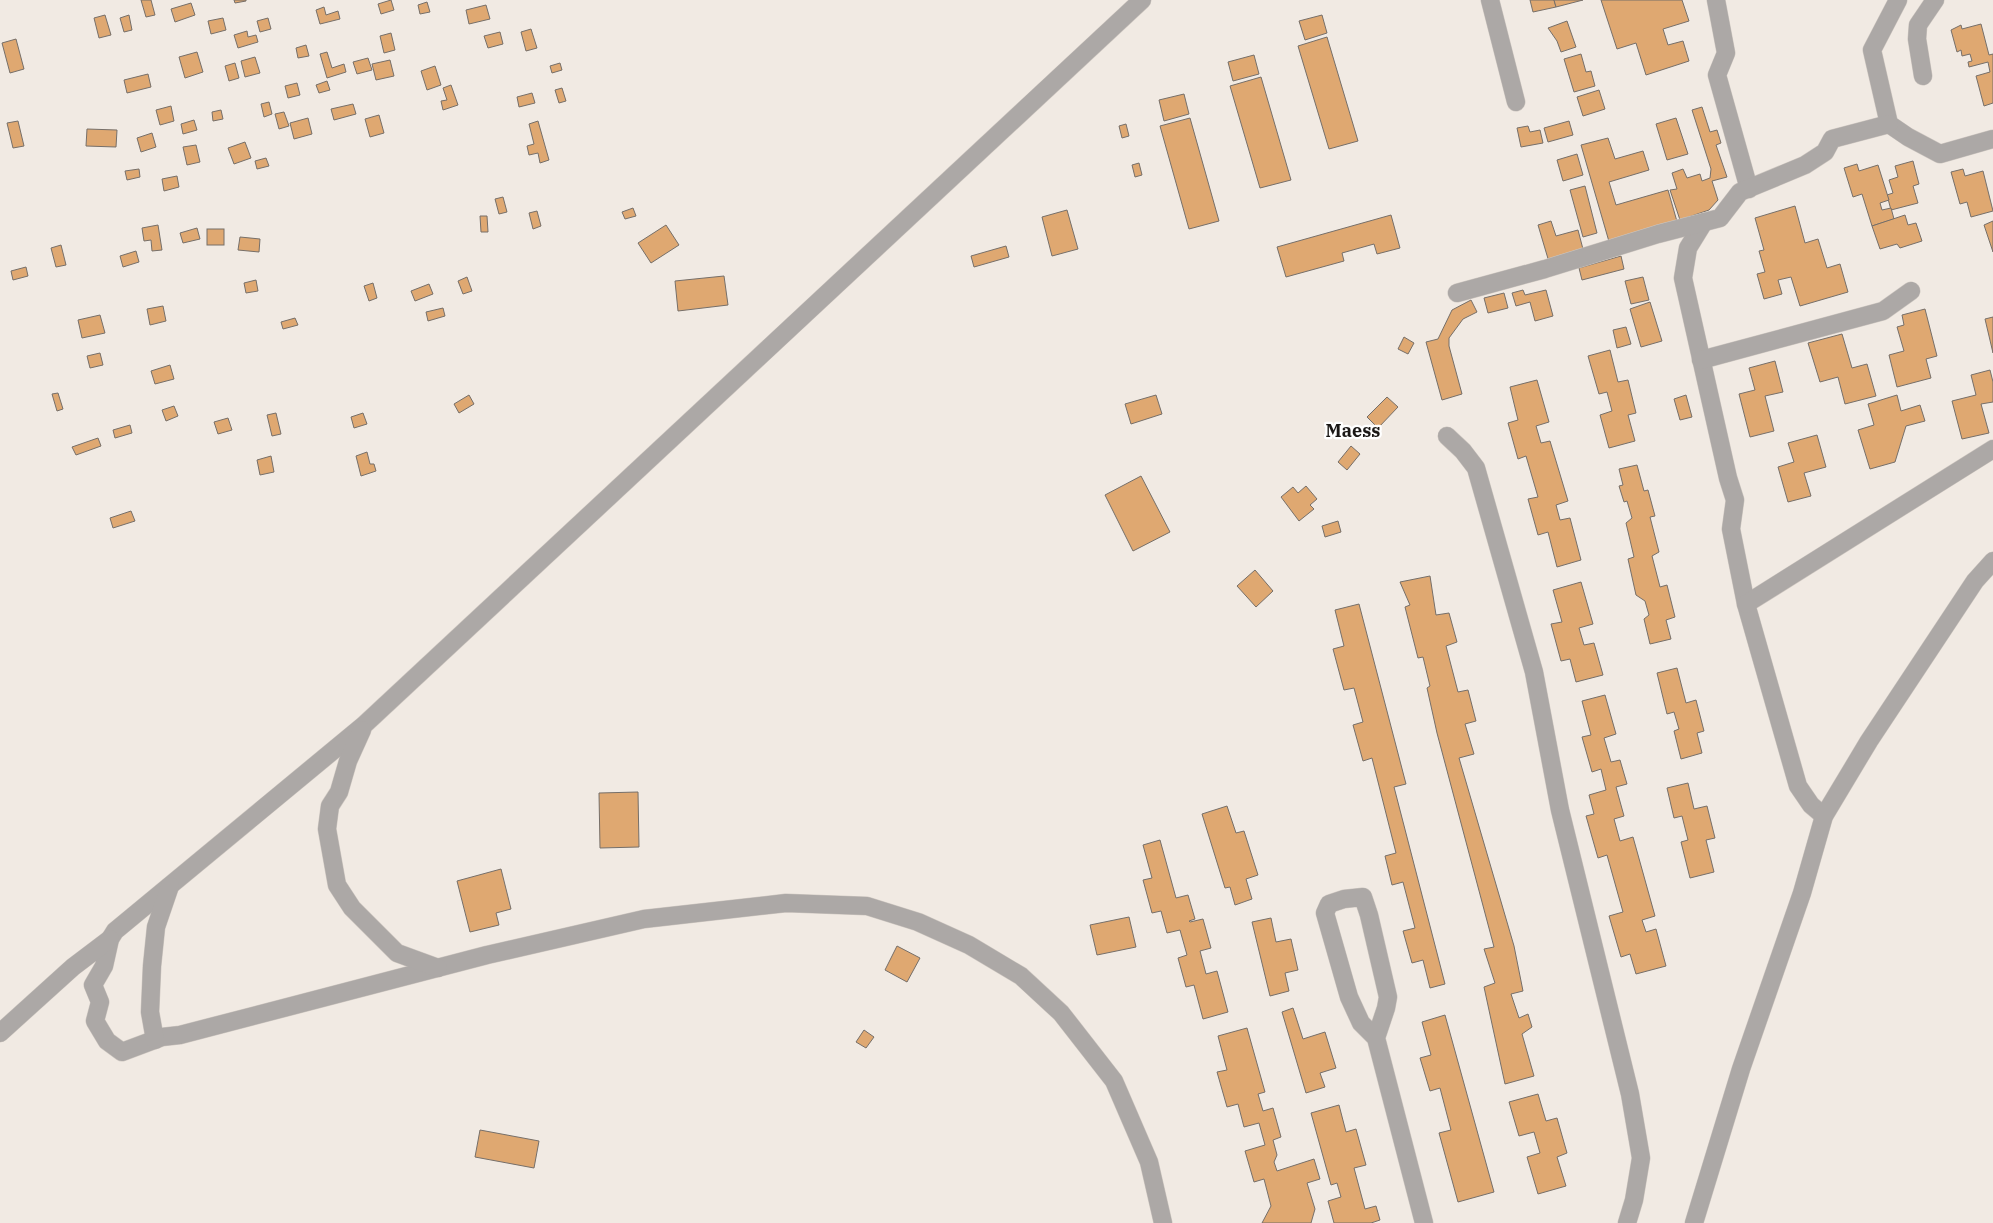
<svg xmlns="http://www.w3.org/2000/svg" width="1993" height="1223" viewBox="0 0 1993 1223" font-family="'IBM Plex Serif',serif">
  <rect width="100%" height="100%" fill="#f1eae3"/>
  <g fill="#dfa871" stroke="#766f69">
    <polygon points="141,0 151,0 155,15 146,17"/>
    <polygon points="234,0 246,0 246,1 235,3"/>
    <polygon points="391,0 394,10 381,14 378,4"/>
    <polygon points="1530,0 1554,0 1556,7 1533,12"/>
    <polygon points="1554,0 1583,0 1556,7"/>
    <polygon points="1601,0 1682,0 1689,21 1663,29 1668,45 1683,41 1689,61 1646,75 1636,43 1617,49"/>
    <polygon points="427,2 430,12 420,14 418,5"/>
    <polygon points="191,3 195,15 175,22 171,9"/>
    <polygon points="486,5 490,19 469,24 466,10"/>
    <polygon points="324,7 326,15 338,11 340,19 320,24 316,10"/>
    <polygon points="105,15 111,35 99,38 94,18"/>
    <polygon points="129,15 132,30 124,32 120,18"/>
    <polygon points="1322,15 1327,33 1305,40 1299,21"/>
    <polygon points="223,18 226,30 211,34 208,21"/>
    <polygon points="268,18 271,29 260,32 257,21"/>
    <polygon points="1567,21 1576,47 1561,52 1557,41 1548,28"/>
    <polygon points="1981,24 1989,55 1993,54 1993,103 1984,106 1976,76 1990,72 1988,62 1969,67 1968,62 1972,61 1970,54 1962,56 1961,50 1957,52 1951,30 1961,25 1962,29"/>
    <polygon points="531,29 537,48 526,51 521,32"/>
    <polygon points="247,31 248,37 256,35 258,42 238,48 234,35"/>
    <polygon points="500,32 503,44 488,48 484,36"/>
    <polygon points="391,33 395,50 384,53 380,36"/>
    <polygon points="1327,37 1358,141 1329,149 1298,46"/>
    <polygon points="16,39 24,69 10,73 2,43"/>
    <polygon points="306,45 309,56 298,58 296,48"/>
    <polygon points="197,52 203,72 185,78 179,57"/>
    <polygon points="327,52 332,68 344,64 346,72 327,78 320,54"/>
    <polygon points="1581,54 1586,72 1591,71 1595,86 1574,92 1564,59"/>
    <polygon points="1254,55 1259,74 1233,81 1228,62"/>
    <polygon points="255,57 260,73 245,77 241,61"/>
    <polygon points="368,58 372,70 357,74 353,62"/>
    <polygon points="390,60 394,76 376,80 372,64"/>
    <polygon points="235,63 239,78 229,81 225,66"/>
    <polygon points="560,63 562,70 552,73 550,66"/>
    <polygon points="435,66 441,85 427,90 421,71"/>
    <polygon points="148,74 151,87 127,93 124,80"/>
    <polygon points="1261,77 1291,180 1260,188 1230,86"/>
    <polygon points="327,81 330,90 319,93 316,85"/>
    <polygon points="297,83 300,95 288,98 285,86"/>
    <polygon points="451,85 458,105 443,110 441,101 447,100 443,88"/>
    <polygon points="562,88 566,101 559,103 555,90"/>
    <polygon points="1599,90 1605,109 1583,116 1577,97"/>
    <polygon points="532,93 535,103 519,107 517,97"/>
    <polygon points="1184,94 1189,114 1164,121 1159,100"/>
    <polygon points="269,102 272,114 264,117 261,104"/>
    <polygon points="353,104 356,114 334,120 331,109"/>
    <polygon points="171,106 174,121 160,125 156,110"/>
    <polygon points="1702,107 1710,132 1717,130 1721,143 1716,145 1727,177 1712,181 1718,200 1709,210 1680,220 1670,190 1677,189 1672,173 1683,169 1687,178 1700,174 1702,181 1710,178 1711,169 1692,110"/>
    <polygon points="221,110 223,119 213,121 212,112"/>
    <polygon points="284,112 289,126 279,129 275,114"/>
    <polygon points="379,115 384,133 370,137 365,119"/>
    <polygon points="308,118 312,134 294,139 290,123"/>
    <polygon points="1190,118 1219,221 1189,229 1160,126"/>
    <polygon points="1676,118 1688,154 1667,160 1656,124"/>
    <polygon points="194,120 197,130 183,134 181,124"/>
    <polygon points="18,121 24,146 13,148 7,123"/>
    <polygon points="538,121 549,160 540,163 538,153 529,155 527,146 534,144 529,124"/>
    <polygon points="1569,121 1573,135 1548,142 1544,128"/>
    <polygon points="1126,124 1129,136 1122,138 1119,126"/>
    <polygon points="1528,126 1530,132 1540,130 1543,143 1521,147 1517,128"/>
    <polygon points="87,129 117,130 116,147 86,146"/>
    <polygon points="152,133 156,147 141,152 137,138"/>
    <polygon points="1608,138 1615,159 1643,151 1649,170 1609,182 1616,205 1668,190 1678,225 1610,245 1581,145"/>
    <polygon points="245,142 251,158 234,164 228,148"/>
    <polygon points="196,145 200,162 187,165 183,147"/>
    <polygon points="1577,154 1583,175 1563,181 1557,160"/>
    <polygon points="266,158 269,166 257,169 255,161"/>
    <polygon points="1913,161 1919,184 1913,186 1918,203 1891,210 1887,195 1893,193 1889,180 1898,177 1895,166"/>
    <polygon points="1139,163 1142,175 1135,177 1132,165"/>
    <polygon points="1857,164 1859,171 1878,165 1889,200 1880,203 1882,210 1891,208 1894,219 1872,226 1862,194 1853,197 1844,168"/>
    <polygon points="139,169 140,177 127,180 125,171"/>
    <polygon points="1963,169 1965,176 1983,171 1993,211 1971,217 1967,202 1960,204 1951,172"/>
    <polygon points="177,176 179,187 164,191 162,179"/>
    <polygon points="1585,186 1597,233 1583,237 1570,190"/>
    <polygon points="503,197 507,212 499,214 495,199"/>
    <polygon points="1795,206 1805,243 1818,239 1827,268 1840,264 1848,292 1800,306 1791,277 1778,280 1782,294 1764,299 1757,274 1765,272 1759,251 1764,250 1755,218"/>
    <polygon points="633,208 636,216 625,219 622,212"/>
    <polygon points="1067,210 1078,249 1052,256 1042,217"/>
    <polygon points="537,211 541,226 533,229 529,213"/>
    <polygon points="1391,215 1400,248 1377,254 1374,244 1342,253 1344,261 1286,277 1277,247"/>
    <polygon points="1905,215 1908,225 1916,223 1922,241 1900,248 1897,244 1880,249 1872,226"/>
    <polygon points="480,216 487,216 488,232 481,232"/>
    <polygon points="1551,221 1556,236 1578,230 1584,253 1549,262 1538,225"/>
    <polygon points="1993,221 1993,252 1984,225"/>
    <polygon points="158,225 162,250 152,251 151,240 144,241 142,228"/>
    <polygon points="666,225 679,245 651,263 638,243"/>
    <polygon points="197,228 200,239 183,243 180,233"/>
    <rect x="207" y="229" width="17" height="16"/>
    <polygon points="240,237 260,239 259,252 238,250"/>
    <polygon points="61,245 66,265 56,267 51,248"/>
    <polygon points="1006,246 1009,257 974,267 971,256"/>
    <polygon points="136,251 139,262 123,267 120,256"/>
    <polygon points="1621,256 1624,269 1582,280 1579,268"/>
    <polygon points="26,267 28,276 13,280 11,271"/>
    <polygon points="724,276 728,305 678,311 675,281"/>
    <polygon points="467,277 472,291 463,294 458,281"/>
    <polygon points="1643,277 1649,300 1631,304 1625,281"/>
    <polygon points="256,280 258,291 246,293 244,283"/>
    <polygon points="373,283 377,298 369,301 364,286"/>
    <polygon points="429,284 433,294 415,301 411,291"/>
    <polygon points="1523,290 1525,295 1546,290 1553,316 1535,321 1530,302 1516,306 1512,293"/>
    <polygon points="1504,293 1508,308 1488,313 1484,298"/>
    <polygon points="1471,300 1477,312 1463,319 1449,338 1449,346 1462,394 1442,400 1426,342 1438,339 1452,310"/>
    <polygon points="1650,302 1662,341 1641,347 1630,309"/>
    <polygon points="163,306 166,321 150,325 147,309"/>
    <polygon points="443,308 445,316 428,321 426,312"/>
    <polygon points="1925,309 1937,356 1926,359 1931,378 1897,387 1889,355 1904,351 1897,327 1904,325 1902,315"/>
    <polygon points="100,315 105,333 82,338 78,320"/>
    <polygon points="1993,317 1993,353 1985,319"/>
    <polygon points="295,318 298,325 283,329 281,322"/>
    <polygon points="1626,327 1631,344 1617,348 1613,330"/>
    <polygon points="1842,334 1852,368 1867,364 1876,396 1845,404 1838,377 1820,382 1808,343"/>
    <polygon points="1404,337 1414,343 1408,354 1398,349"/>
    <polygon points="1610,350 1618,382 1628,380 1636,413 1628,415 1635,441 1609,448 1600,415 1612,411 1607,392 1599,394 1588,356"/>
    <polygon points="100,353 103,365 90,368 87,356"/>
    <polygon points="1775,361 1783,392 1765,396 1774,431 1750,437 1739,394 1755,390 1749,368"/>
    <polygon points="170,365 174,379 155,384 151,371"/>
    <polygon points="1990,370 1993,382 1993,402 1981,404 1989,433 1962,439 1952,401 1976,395 1971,375"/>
    <polygon points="1537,380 1549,422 1536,426 1541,443 1550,441 1568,501 1556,505 1560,520 1570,518 1581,560 1557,567 1548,532 1538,535 1528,499 1538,497 1526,456 1518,459 1508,423 1518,420 1510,387"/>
    <polygon points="58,393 63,409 57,411 52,394"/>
    <polygon points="469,395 474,404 459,413 454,404"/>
    <polygon points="1156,395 1162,414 1131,424 1125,404"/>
    <polygon points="1686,395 1692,417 1680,420 1674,399"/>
    <polygon points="1897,395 1901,411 1920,405 1925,421 1906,426 1895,462 1870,469 1858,430 1874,425 1868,404"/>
    <polygon points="1387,397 1398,407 1378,428 1367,417"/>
    <polygon points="174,406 178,416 166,421 162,410"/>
    <polygon points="276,413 281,434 272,436 267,415"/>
    <polygon points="363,413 367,424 354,428 351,417"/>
    <polygon points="228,418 232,430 218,434 214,422"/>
    <polygon points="130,425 132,433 115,438 113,430"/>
    <polygon points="1817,435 1826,467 1804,473 1811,496 1788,502 1778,467 1794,462 1788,443"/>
    <polygon points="98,438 101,446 76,455 72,447"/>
    <polygon points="1351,446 1360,454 1347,470 1338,462"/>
    <polygon points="367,452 370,464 374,464 376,471 361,476 356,456"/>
    <polygon points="271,456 274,472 260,475 257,460"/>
    <polygon points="1637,465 1644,491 1648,490 1655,516 1650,517 1659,552 1652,556 1660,587 1667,585 1675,617 1666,620 1671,639 1650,644 1644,619 1649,615 1645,601 1636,595 1628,559 1634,557 1626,523 1632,518 1627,501 1624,502 1619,486 1623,485 1619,469"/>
    <polygon points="1141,476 1170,532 1133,551 1105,495"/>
    <polygon points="1306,486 1317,499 1310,505 1314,509 1299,521 1281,497 1293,487 1298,493"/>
    <polygon points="131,511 135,521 113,528 110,518"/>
    <polygon points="1338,521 1341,532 1325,537 1322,526"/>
    <polygon points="1255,570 1273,591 1256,607 1237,586"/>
    <polygon points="1430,576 1436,615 1449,613 1457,642 1446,646 1458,692 1468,690 1476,721 1465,724 1474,754 1459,758 1514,946 1523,991 1511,994 1519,1018 1528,1014 1532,1027 1522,1034 1534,1076 1505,1084 1484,987 1495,983 1484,949 1494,947 1437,733 1427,688 1430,686 1423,657 1418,658 1405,607 1410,605 1400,582"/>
    <polygon points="1581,582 1593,624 1579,628 1584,645 1594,643 1603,675 1576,682 1570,659 1561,661 1551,624 1562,622 1553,590"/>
    <polygon points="1359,604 1406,784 1394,787 1445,984 1430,988 1423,960 1412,963 1403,931 1415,928 1403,882 1392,885 1385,856 1396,853 1372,758 1363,761 1353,725 1363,722 1354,688 1344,690 1333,649 1344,646 1335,610"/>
    <polygon points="1677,668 1686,703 1696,700 1704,731 1697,733 1702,753 1681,759 1674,731 1679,729 1674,712 1667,714 1657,673"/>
    <polygon points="1605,695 1616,734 1604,738 1611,762 1620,760 1627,784 1616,787 1624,816 1614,819 1620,841 1633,837 1655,916 1642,920 1646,932 1656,929 1666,966 1636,974 1630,954 1621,957 1609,916 1623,912 1607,855 1598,858 1586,816 1594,814 1589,795 1606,790 1601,769 1592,772 1582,737 1591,735 1582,701"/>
    <polygon points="1688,783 1694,809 1707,806 1715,838 1706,840 1714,872 1690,878 1681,842 1688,840 1682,816 1674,818 1667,788"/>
    <polygon points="638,792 639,847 600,848 599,793"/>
    <polygon points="1227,806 1236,833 1244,831 1258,875 1246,879 1252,899 1235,905 1230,887 1225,888 1202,814"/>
    <polygon points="1160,840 1176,898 1188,895 1195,919 1189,921 1190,922 1203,919 1211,948 1200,951 1206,974 1217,971 1228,1012 1203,1019 1194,985 1186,987 1178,958 1187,955 1180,930 1167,933 1161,911 1152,913 1143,880 1152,878 1143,845"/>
    <polygon points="501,869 511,909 496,913 499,925 470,932 457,881"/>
    <polygon points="1129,917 1136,947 1097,955 1090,925"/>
    <polygon points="1271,918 1276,942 1291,939 1298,970 1285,973 1289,991 1270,996 1252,922"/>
    <polygon points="897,946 920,958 907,982 885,970"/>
    <polygon points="1293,1008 1303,1039 1325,1032 1336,1068 1320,1073 1325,1087 1306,1093 1282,1012"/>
    <polygon points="1445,1015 1494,1192 1458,1202 1439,1133 1451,1130 1440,1088 1430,1091 1420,1058 1431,1055 1422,1022"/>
    <polygon points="1247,1028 1265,1092 1258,1094 1263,1111 1273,1108 1281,1137 1273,1140 1277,1155 1274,1162 1277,1171 1314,1159 1320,1179 1307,1183 1315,1209 1311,1223 1262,1223 1271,1206 1264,1179 1254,1182 1245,1151 1265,1145 1259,1123 1244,1127 1238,1104 1227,1107 1217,1072 1227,1070 1218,1036"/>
    <polygon points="864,1030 874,1037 866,1048 856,1042"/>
    <polygon points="1538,1094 1546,1121 1557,1118 1567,1153 1557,1157 1566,1186 1538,1194 1527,1157 1540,1153 1534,1132 1519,1136 1509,1102"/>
    <polygon points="1339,1105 1346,1132 1356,1129 1366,1165 1354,1168 1365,1209 1376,1206 1380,1220 1371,1223 1334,1223 1328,1201 1341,1197 1337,1183 1331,1185 1311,1113"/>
    <polygon points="480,1130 539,1141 534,1168 475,1157"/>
  </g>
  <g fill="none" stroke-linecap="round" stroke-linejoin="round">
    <g stroke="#cfc8c2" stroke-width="19">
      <g id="minor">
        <polyline points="1142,0 364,725 115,931 110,939 104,966 93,985 100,1002 95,1021 107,1041 122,1052 162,1037 180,1035 487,955 644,919 786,903 867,906 918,922 969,945 1021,976 1061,1013 1114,1081 1149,1162 1163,1223"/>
        <polyline points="1490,0 1516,102"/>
        <polyline points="1716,0 1726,53 1717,75 1749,189"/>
        <polyline points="1898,0 1872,50 1889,124 1908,137 1940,154 1993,139"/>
        <polyline points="1923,76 1917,39 1918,25 1935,0"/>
        <polyline points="1704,222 1688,248 1683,278 1728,478 1735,500 1731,529 1746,604 1798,786 1811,805 1824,816"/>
        <polyline points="1457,293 1545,269 1658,234 1720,218 1740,192 1805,165 1825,152 1832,139 1889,124"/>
        <polyline points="1701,360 1883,311 1911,291"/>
        <polyline points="1447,436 1463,451 1476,468 1534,672 1560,810 1630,1094 1641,1158 1634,1200 1627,1223"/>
        <polyline points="1746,604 1993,449"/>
        <polyline points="362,730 348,761 339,792 330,806 327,829 337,885 352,908 397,953 438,968"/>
        <polyline points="0,1033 73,967 110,939"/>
        <polyline points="1376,1038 1361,1023 1349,997 1325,913 1329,904 1344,899 1363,897 1369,915 1388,997 1386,1008 1376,1038 1424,1223"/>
        <polyline points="155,1040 150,1012 152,966 156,927 170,886"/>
        <polyline points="1694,1223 1741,1069 1802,893 1824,816 1869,741 1975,581 1993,561"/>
      </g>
    </g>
    <use href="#minor" stroke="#aca8a6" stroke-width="18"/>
  </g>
  <g text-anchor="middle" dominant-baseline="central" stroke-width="4.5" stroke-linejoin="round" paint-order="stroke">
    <g font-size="18" font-weight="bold" fill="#1a1715" stroke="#fff">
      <text x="1353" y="430">Maess</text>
    </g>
  </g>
</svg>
